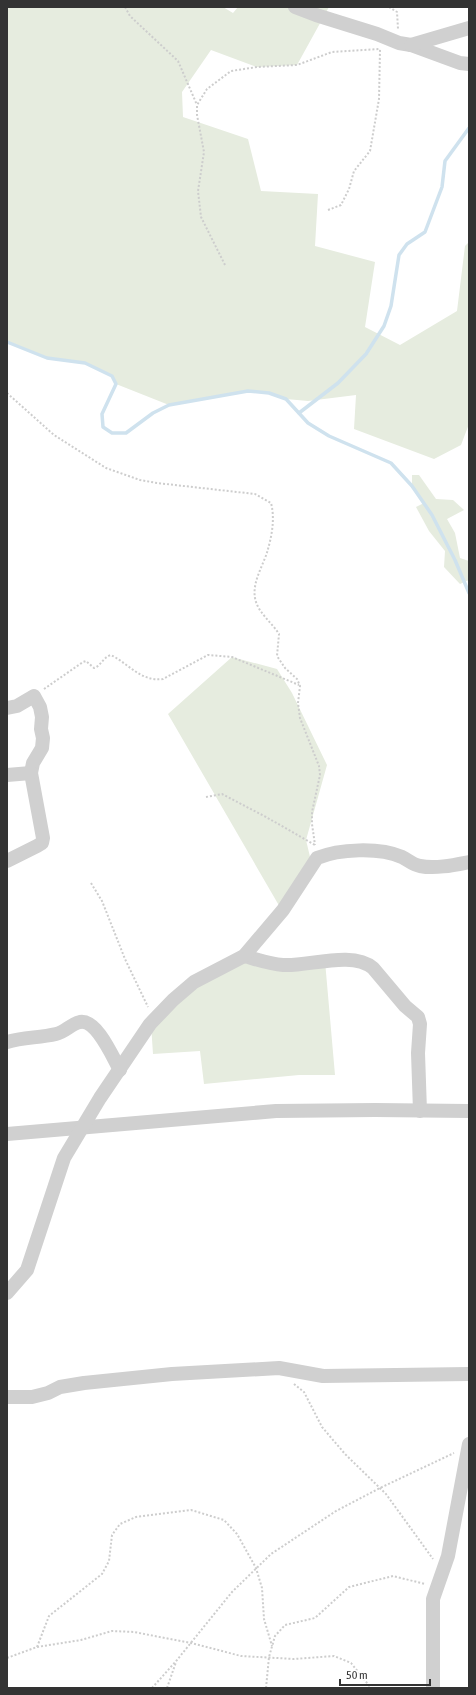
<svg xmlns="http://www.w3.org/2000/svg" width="476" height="1695" viewBox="0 0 476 1695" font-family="'Asap Condensed',sans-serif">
  <rect width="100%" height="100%" fill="#fff"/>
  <g fill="#e6ecdf">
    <polygon points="7,7 223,7 233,13 238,7 329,7 297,65 257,67 211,50 182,92 183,117 248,139 261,191 318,194 315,246 375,262 365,327 400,345 457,311 465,246 469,242 469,424 461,445 434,459 354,429 356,395 308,401 286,399 269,393 248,391 169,405 116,384 112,376 85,363 47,358 7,342"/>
    <polygon points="412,475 419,475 436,499 453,500 464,510 447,519 455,533 460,558 469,561 469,580 460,584 444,567 445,551 429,531 416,507 424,503 412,486"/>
    <polygon points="232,657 277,669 292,693 327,765 306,840 311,861 281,909 168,714"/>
    <polygon points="238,959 325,961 335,1075 299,1075 204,1084 200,1051 153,1054 151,1024 193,984"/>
  </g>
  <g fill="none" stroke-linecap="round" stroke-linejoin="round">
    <g stroke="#cfe2ee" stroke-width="3.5">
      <polyline points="7,342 47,358 85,363 112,376 116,384 102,414 103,427 112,433 126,433 153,413 169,405 248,391 269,393 286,399 308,423 329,436 391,463 412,486 432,515 455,560 469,593"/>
      <polyline points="299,413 338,383 366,354 384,326 391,306 399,255 407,244 425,232 442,187 445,161 469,128"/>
    </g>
    <g stroke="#cdcdcd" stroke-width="2" stroke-dasharray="2 2" stroke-linecap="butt">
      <polyline points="125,7 130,16 178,61 197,105"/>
      <polyline points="389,7 397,12 398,29"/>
      <polyline points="328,210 341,205 349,189 354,171 370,151 379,99 380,49"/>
      <polyline points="225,265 201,217 198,191 204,152 197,115 197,105 207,89 231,71 257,67 297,65 332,52 379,49"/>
      <path d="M7,393L54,435L106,468L140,480L157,483L255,494L271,503C275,518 272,535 268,549C264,565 250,584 256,602C260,614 272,623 279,634L277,656L285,668L297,679L300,686L298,703L300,718L319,766L320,775L312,812V824L315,845"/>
      <path d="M44,689L83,662L86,661L94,668C101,666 103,657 111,655C129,664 141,682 163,679L208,655L232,657L299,685"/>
      <polyline points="206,797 222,794 266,817 315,845"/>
      <polyline points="91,883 102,901 125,959 148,1007"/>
      <polyline points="294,1384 304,1392 322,1427 345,1454 386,1494 433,1559"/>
      <polyline points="37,1647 49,1616 102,1574 109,1561 112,1535 120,1524 136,1517 191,1510 224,1520 237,1534 256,1568 262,1588 264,1619 272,1646"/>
      <polyline points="7,1658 37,1647 81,1640 112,1631 134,1632 191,1643 241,1656 294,1659 334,1656 351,1663 371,1688"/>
      <polyline points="152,1688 177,1660 232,1592 271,1554 336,1511 380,1488 454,1453"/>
      <polyline points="167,1688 176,1662"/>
      <polyline points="266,1688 269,1657 275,1636 285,1625 315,1618 349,1587 393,1576 425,1584"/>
    </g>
    <g stroke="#d0d0d0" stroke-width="14">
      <polyline points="295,7 316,15 377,34 399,43 411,45 460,63 469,64"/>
      <polyline points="411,45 469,28"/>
      <polyline points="7,708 17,706 34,696 40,707 42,717 41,729 43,738 42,748 33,763 31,773 43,838 42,843 37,846 7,861"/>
      <polyline points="7,775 31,773"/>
      <path d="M244,956C256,959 269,964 283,965C307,967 352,950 373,968L405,1006L418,1017L420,1024L418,1053L420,1111"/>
      <path d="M7,1042C23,1037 39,1038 56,1034C65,1032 71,1024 80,1022C97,1019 113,1058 120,1070"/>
      <polyline points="7,1134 276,1111 375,1110 469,1111"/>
      <path d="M7,1293L27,1270L64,1158L100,1098L150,1024L173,1000L194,982L244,956L283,910L317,858C339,849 379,847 402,857C408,860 413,865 420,866C436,869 454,865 469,862"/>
      <polyline points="7,1397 32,1397 48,1393 60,1387 84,1383 172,1374 279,1368 323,1376 469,1374"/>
      <polyline points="433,1688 433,1599 448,1556 469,1444"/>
    </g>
  </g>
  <rect width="476" height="1695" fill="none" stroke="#333333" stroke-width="16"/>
  <path d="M340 1679v6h90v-6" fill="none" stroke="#333333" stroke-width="2"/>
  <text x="346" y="1679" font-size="12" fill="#333333" stroke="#ffffff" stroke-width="3" paint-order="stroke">50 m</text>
</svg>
